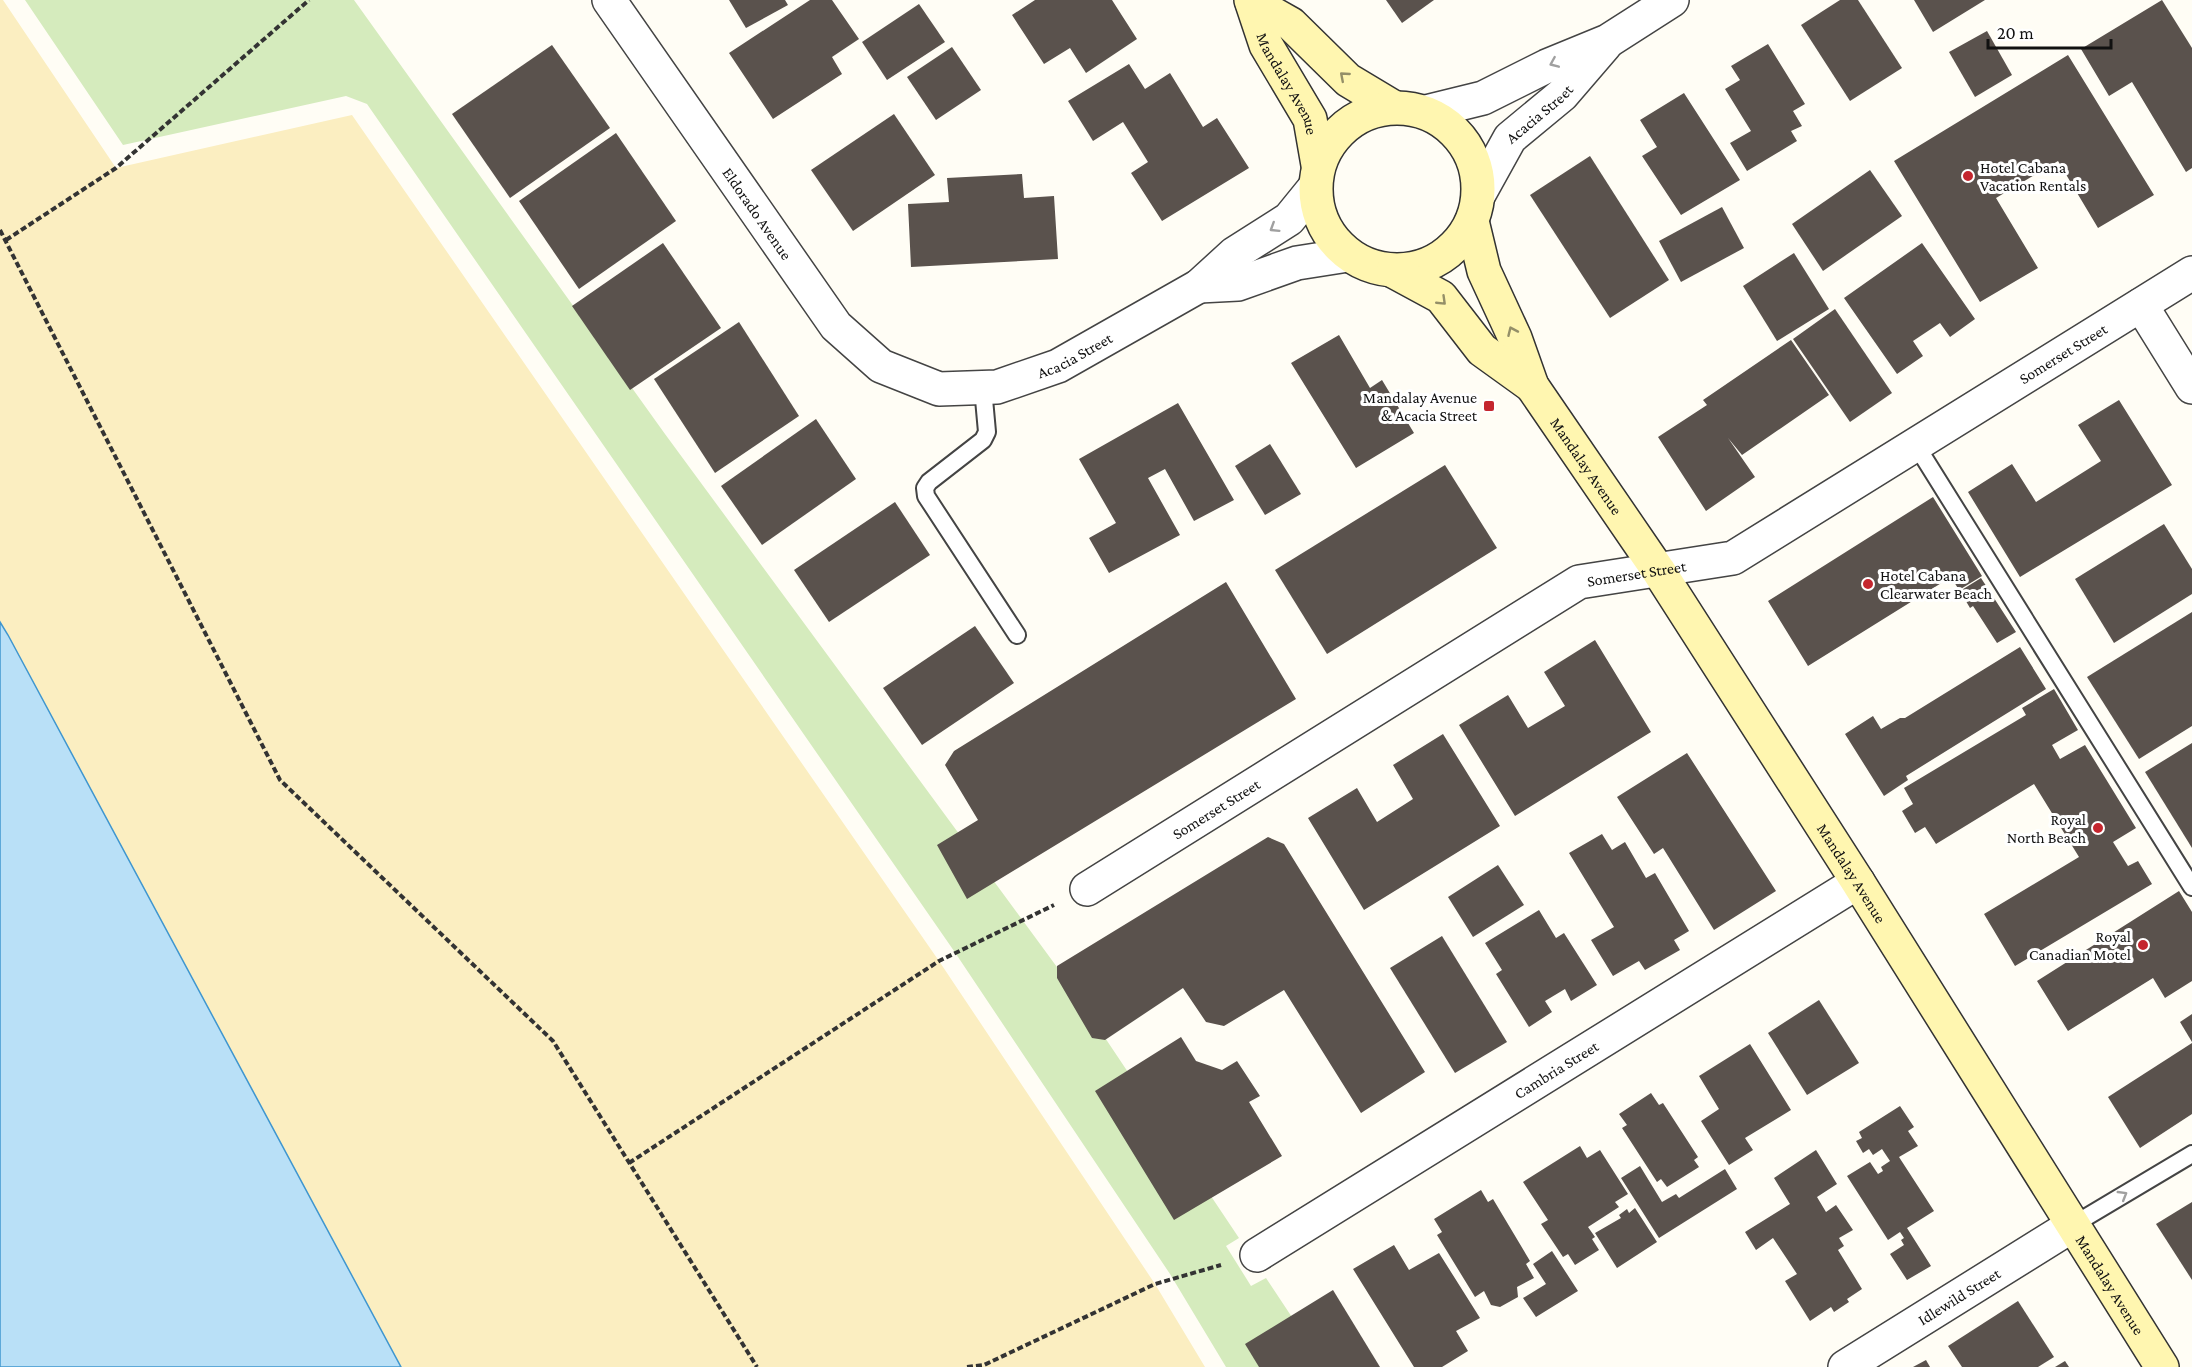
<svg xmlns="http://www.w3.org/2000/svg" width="2192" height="1367" viewBox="0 0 2192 1367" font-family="'Crimson Pro',serif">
  <rect width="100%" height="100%" fill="#fffdf5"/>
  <polygon fill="#d5ebbd" points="25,0 354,0 665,434 1065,978 1239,1238 1226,1246 1251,1286 1266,1278 1325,1367 1226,1367 1170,1274 954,951 367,104 346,96 123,145"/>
  <polygon fill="#fbeec1" points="0,0 3,0 116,168 352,115 939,961 1155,1284 1205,1367 401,1367 0,622"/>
  <polygon fill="#b9e0f7" stroke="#3f96cf" stroke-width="1.5" points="0,622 8,635 401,1367 0,1367"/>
  <g fill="#5a524d">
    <polygon points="729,0 785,0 788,5 746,28"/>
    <polygon points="810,0 832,0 859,39 832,57 842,74 773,119 729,53"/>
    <polygon points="1035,0 1112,0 1137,39 1086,73 1070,48 1044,64 1012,15"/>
    <polygon points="1386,0 1434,0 1402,23"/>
    <polygon points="1840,0 1858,0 1902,68 1850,101 1801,25"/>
    <polygon points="1914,0 1985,0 1933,32"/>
    <polygon points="2162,0 2192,48 2192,168 2186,172 2132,82 2109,96 2081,49"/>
    <polygon points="919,4 945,42 887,80 862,42"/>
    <polygon points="1987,31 2012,75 1975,97 1949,52"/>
    <polygon points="1768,44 1805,104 1793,111 1802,126 1791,131 1797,141 1747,171 1730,143 1751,131 1725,89 1740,80 1731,66"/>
    <polygon points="552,45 610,128 510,198 452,114"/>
    <polygon points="952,47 981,90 936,120 907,77"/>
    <polygon points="2068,55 2154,195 2098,228 2058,161 1996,198 2038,268 1980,302 1894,161"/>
    <polygon points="1129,64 1145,89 1170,73 1203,127 1217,118 1249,168 1162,221 1131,173 1148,162 1123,122 1093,141 1068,101"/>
    <polygon points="1684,93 1740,180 1681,215 1642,156 1657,147 1640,120"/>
    <polygon points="894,114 935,175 853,231 811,170"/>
    <polygon points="616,133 676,221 579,289 519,201"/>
    <polygon points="1590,156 1669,280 1610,318 1530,195"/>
    <polygon points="1870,170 1902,216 1823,271 1792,224"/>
    <polygon points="1022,174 1024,198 1054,196 1058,259 911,267 908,204 949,202 947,178"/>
    <polygon points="1722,207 1744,248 1681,282 1659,241"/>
    <polygon points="663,243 721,328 630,390 572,306"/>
    <polygon points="1922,243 1975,319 1950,337 1940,323 1913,341 1923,356 1897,374 1844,298"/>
    <polygon points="1794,253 1829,309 1777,341 1743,286"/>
    <polygon points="1835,309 1892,393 1850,422 1793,339"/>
    <polygon points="739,322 799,416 715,473 654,379"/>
    <polygon points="1339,335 1370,388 1382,380 1414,433 1356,468 1291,363"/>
    <polygon points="1791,340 1829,395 1742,455 1728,438 1755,477 1706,511 1658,437 1707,405 1703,400"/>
    <polygon points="2119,400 2172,485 2020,577 1968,492 2012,464 2036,502 2101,461 2078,425"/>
    <polygon points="1178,403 1234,500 1194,521 1165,469 1148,478 1180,535 1109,573 1089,538 1116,523 1079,459"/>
    <polygon points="816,419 856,479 762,545 721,486"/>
    <polygon points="1270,444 1301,494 1265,515 1235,466"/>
    <polygon points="1445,465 1497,548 1327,654 1275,570"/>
    <polygon points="1933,497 1982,576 1959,590 1951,577 1808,666 1768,601"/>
    <polygon points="895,502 930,555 829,622 794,570"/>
    <polygon points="2164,524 2192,569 2192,594 2114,643 2075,579"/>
    <polygon points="1981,578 2016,632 1997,643 1973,606 1970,608 1960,591"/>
    <polygon points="1226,582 1296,699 967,899 937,845 978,820 945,765 954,751"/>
    <polygon points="2192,612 2192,726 2139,759 2087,677"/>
    <polygon points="975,626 1014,683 922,745 883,688"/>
    <polygon points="1595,640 1651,732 1515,816 1459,725 1508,695 1528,728 1565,706 1544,672"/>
    <polygon points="2020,647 2046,689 1906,776 1908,780 1884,796 1845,734 1873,716 1881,729 1900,718 1905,718"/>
    <polygon points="2054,689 2078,730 2052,745 2060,759 2085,745 2136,828 2113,842 2128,866 2138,861 2152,884 2015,966 1984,914 2079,857 2034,784 1936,844 1925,827 1915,833 1902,811 1913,804 1904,788 2026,715 2022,708"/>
    <polygon points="1443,734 1500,826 1364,910 1308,818 1357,788 1377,822 1413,799 1393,765"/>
    <polygon points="2192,743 2192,848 2145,772"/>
    <polygon points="1687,753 1776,891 1714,930 1663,848 1654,854 1617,797"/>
    <polygon points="1602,834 1612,850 1625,842 1646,878 1655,873 1689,931 1674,940 1680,950 1645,970 1639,961 1613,976 1591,940 1614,927 1569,853"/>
    <polygon points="1268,837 1284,844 1425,1072 1361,1113 1284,990 1224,1026 1206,1022 1183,988 1105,1040 1092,1038 1057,978 1057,966"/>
    <polygon points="1498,865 1524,905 1473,937 1448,897"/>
    <polygon points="2179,891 2192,912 2192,981 2165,998 2153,978 2068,1031 2037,981"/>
    <polygon points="1539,910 1556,938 1564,933 1597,985 1571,1001 1565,989 1545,1001 1552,1012 1529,1027 1496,974 1502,970 1485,943"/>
    <polygon points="1442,936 1507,1042 1455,1073 1390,968"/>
    <polygon points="1819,1000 1859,1063 1807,1095 1768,1033"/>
    <polygon points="2192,1014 2192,1042 2180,1022"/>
    <polygon points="1181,1037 1196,1061 1222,1070 1237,1061 1260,1096 1249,1102 1282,1156 1174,1220 1095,1091"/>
    <polygon points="2192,1043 2192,1114 2140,1148 2108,1097"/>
    <polygon points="1750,1044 1791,1110 1745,1138 1753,1150 1729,1165 1701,1121 1719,1109 1699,1076"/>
    <polygon points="1651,1093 1659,1105 1663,1103 1698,1157 1694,1160 1699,1167 1667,1187 1661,1179 1657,1182 1622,1128 1627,1125 1619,1114"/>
    <polygon points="1900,1106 1914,1127 1908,1131 1918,1146 1899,1157 1934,1211 1907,1228 1931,1266 1907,1280 1890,1254 1904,1245 1901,1240 1904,1238 1900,1232 1888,1240 1847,1176 1870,1162 1878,1174 1883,1171 1881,1167 1890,1161 1882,1149 1873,1155 1869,1149 1863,1153 1856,1141 1862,1138 1859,1132"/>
    <polygon points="1580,1146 1587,1158 1600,1150 1628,1194 1615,1202 1619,1207 1588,1227 1595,1237 1592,1239 1599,1250 1575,1265 1568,1254 1563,1257 1541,1224 1548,1220 1523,1182"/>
    <polygon points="1816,1150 1837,1184 1817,1197 1826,1212 1836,1205 1853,1230 1839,1238 1844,1246 1838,1250 1862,1289 1847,1299 1849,1302 1834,1312 1831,1307 1810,1321 1785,1281 1797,1274 1773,1238 1756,1250 1745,1232 1790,1204 1774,1178"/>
    <polygon points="1640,1166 1662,1202 1676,1194 1679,1198 1725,1169 1737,1189 1659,1238 1621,1178"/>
    <polygon points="1481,1190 1488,1202 1493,1199 1530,1261 1526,1264 1534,1278 1517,1287 1518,1297 1500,1307 1491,1305 1484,1291 1475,1297 1437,1235 1442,1232 1434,1219"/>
    <polygon points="2192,1202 2192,1280 2156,1224"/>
    <polygon points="1635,1208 1657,1242 1617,1268 1595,1233 1621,1218 1619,1215 1627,1209 1629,1213"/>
    <polygon points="1394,1245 1409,1270 1439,1253 1480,1318 1456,1331 1468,1351 1442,1367 1414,1367 1353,1269"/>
    <polygon points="1552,1251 1578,1291 1536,1317 1523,1298 1546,1284 1533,1264"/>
    <polygon points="1333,1290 1380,1367 1259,1367 1245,1344"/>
    <polygon points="2018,1301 2054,1357 2038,1367 1962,1367 1948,1346"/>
    <polygon points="1926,1360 1930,1367 1913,1367"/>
    <polygon points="2065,1361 2069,1367 2055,1367"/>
  </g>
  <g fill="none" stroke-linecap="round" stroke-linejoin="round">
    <g stroke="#444" stroke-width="20">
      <g id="lane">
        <polyline points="983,388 987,432 983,440 929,482 925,488 926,496 1017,635"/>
        <polyline points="1916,445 2192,887"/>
        <polyline points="2073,1225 2192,1154"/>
      </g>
    </g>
    <g stroke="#444" stroke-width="36">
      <g id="street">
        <path id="s1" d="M609,0L836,326L881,366L939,389L997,387L1058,366L1199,286L1234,254L1289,219L1315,187"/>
        <polyline points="1426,112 1483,98 1547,66 1608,41 1672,0"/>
        <path id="s2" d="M1479,194L1510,138L1562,95L1605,45"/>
        <polyline points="1199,286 1238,284 1297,263 1348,255"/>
        <polyline points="2141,305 2192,387"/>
        <path id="s3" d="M1087,889L1579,582L1733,558L2192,273"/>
        <path id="s4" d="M1257,1255L1858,882"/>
        <path id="s5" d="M1845,1367L2073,1225"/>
      </g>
    </g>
    <g stroke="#333" stroke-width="36">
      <g id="secondary">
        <path id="s6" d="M1251,0L1266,45L1310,119L1318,165"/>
        <polyline points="1252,2 1291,24 1348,80 1393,107"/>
        <circle cx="1397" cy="189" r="81"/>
        <path id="s7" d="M1472,221L1484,271L1515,338L1532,386L1658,570L1858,882L2162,1367"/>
        <polyline points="1393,271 1441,297 1482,350 1532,386"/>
      </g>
    </g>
    <g stroke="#333" stroke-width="4" stroke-dasharray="6 3" stroke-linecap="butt">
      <polyline points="0,230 280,780 553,1041 757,1367"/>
      <polyline points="6,240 116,168 309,0"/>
      <polyline points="629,1163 939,961 1054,905"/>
      <polyline points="967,1367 984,1365 1155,1284 1221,1265"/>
    </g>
    <use href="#lane" stroke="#fff" stroke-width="16"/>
    <use href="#street" stroke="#fff" stroke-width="33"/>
    <use href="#secondary" stroke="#fff6b0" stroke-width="33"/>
  </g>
  <defs><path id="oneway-chevron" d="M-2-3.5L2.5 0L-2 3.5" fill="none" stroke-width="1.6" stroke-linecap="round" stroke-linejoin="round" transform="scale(1.5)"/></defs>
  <g stroke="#a0a0a0">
    <use href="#oneway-chevron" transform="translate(1554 63) rotate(157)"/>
    <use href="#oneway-chevron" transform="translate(1274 228) rotate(148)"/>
    <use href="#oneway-chevron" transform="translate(2123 1195) rotate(-31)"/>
  </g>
  <g stroke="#948f68">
    <use href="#oneway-chevron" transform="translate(1344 76) rotate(-139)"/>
    <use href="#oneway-chevron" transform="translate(1442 301) rotate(44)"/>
    <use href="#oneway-chevron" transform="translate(1512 331) rotate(-114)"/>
  </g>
  <g fill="#c4262e" stroke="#fff" stroke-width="2">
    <circle cx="1968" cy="176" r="6"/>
    <rect x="1483" y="400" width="12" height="12" rx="3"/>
    <circle cx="1868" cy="584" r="6"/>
    <circle cx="2098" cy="828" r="6"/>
    <circle cx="2143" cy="945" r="6"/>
  </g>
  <g text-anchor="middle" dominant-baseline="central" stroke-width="6" stroke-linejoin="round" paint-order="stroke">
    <g font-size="16" fill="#111" stroke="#fff">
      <text stroke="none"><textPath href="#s6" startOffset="92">Mandalay Avenue</textPath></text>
      <text stroke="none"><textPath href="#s2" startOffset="102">Acacia Street</textPath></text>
      <text stroke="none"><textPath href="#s1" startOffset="260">Eldorado Avenue</textPath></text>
      <text stroke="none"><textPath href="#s3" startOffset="1124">Somerset Street</textPath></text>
      <text stroke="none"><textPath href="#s1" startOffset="662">Acacia Street</textPath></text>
      <text stroke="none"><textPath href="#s7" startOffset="273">Mandalay Avenue</textPath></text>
      <text stroke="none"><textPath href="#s3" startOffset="638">Somerset Street</textPath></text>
      <text stroke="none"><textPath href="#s3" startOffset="152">Somerset Street</textPath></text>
      <text stroke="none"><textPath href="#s7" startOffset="759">Mandalay Avenue</textPath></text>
      <text stroke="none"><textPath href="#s4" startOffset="352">Cambria Street</textPath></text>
      <text stroke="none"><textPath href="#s7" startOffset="1245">Mandalay Avenue</textPath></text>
      <text stroke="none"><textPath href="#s5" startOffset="134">Idlewild Street</textPath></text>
    </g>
    <g font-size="16" fill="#111" stroke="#fff" text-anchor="end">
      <text x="1980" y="167" text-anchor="start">Hotel Cabana<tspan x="1980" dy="18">Vacation Rentals</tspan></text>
      <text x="1477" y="397">Mandalay Avenue<tspan x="1477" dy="18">&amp; Acacia Street</tspan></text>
      <text x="1880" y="575" text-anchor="start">Hotel Cabana<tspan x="1880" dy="18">Clearwater Beach</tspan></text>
      <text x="2086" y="819">Royal<tspan x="2086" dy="18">North Beach</tspan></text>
      <text x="2131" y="936">Royal<tspan x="2131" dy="18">Canadian Motel</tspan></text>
    </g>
  </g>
  <path d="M1988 39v9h123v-9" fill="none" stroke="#111111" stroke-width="3"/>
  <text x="1997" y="39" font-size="18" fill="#111111" stroke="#ffffff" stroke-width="4.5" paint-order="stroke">20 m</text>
</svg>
